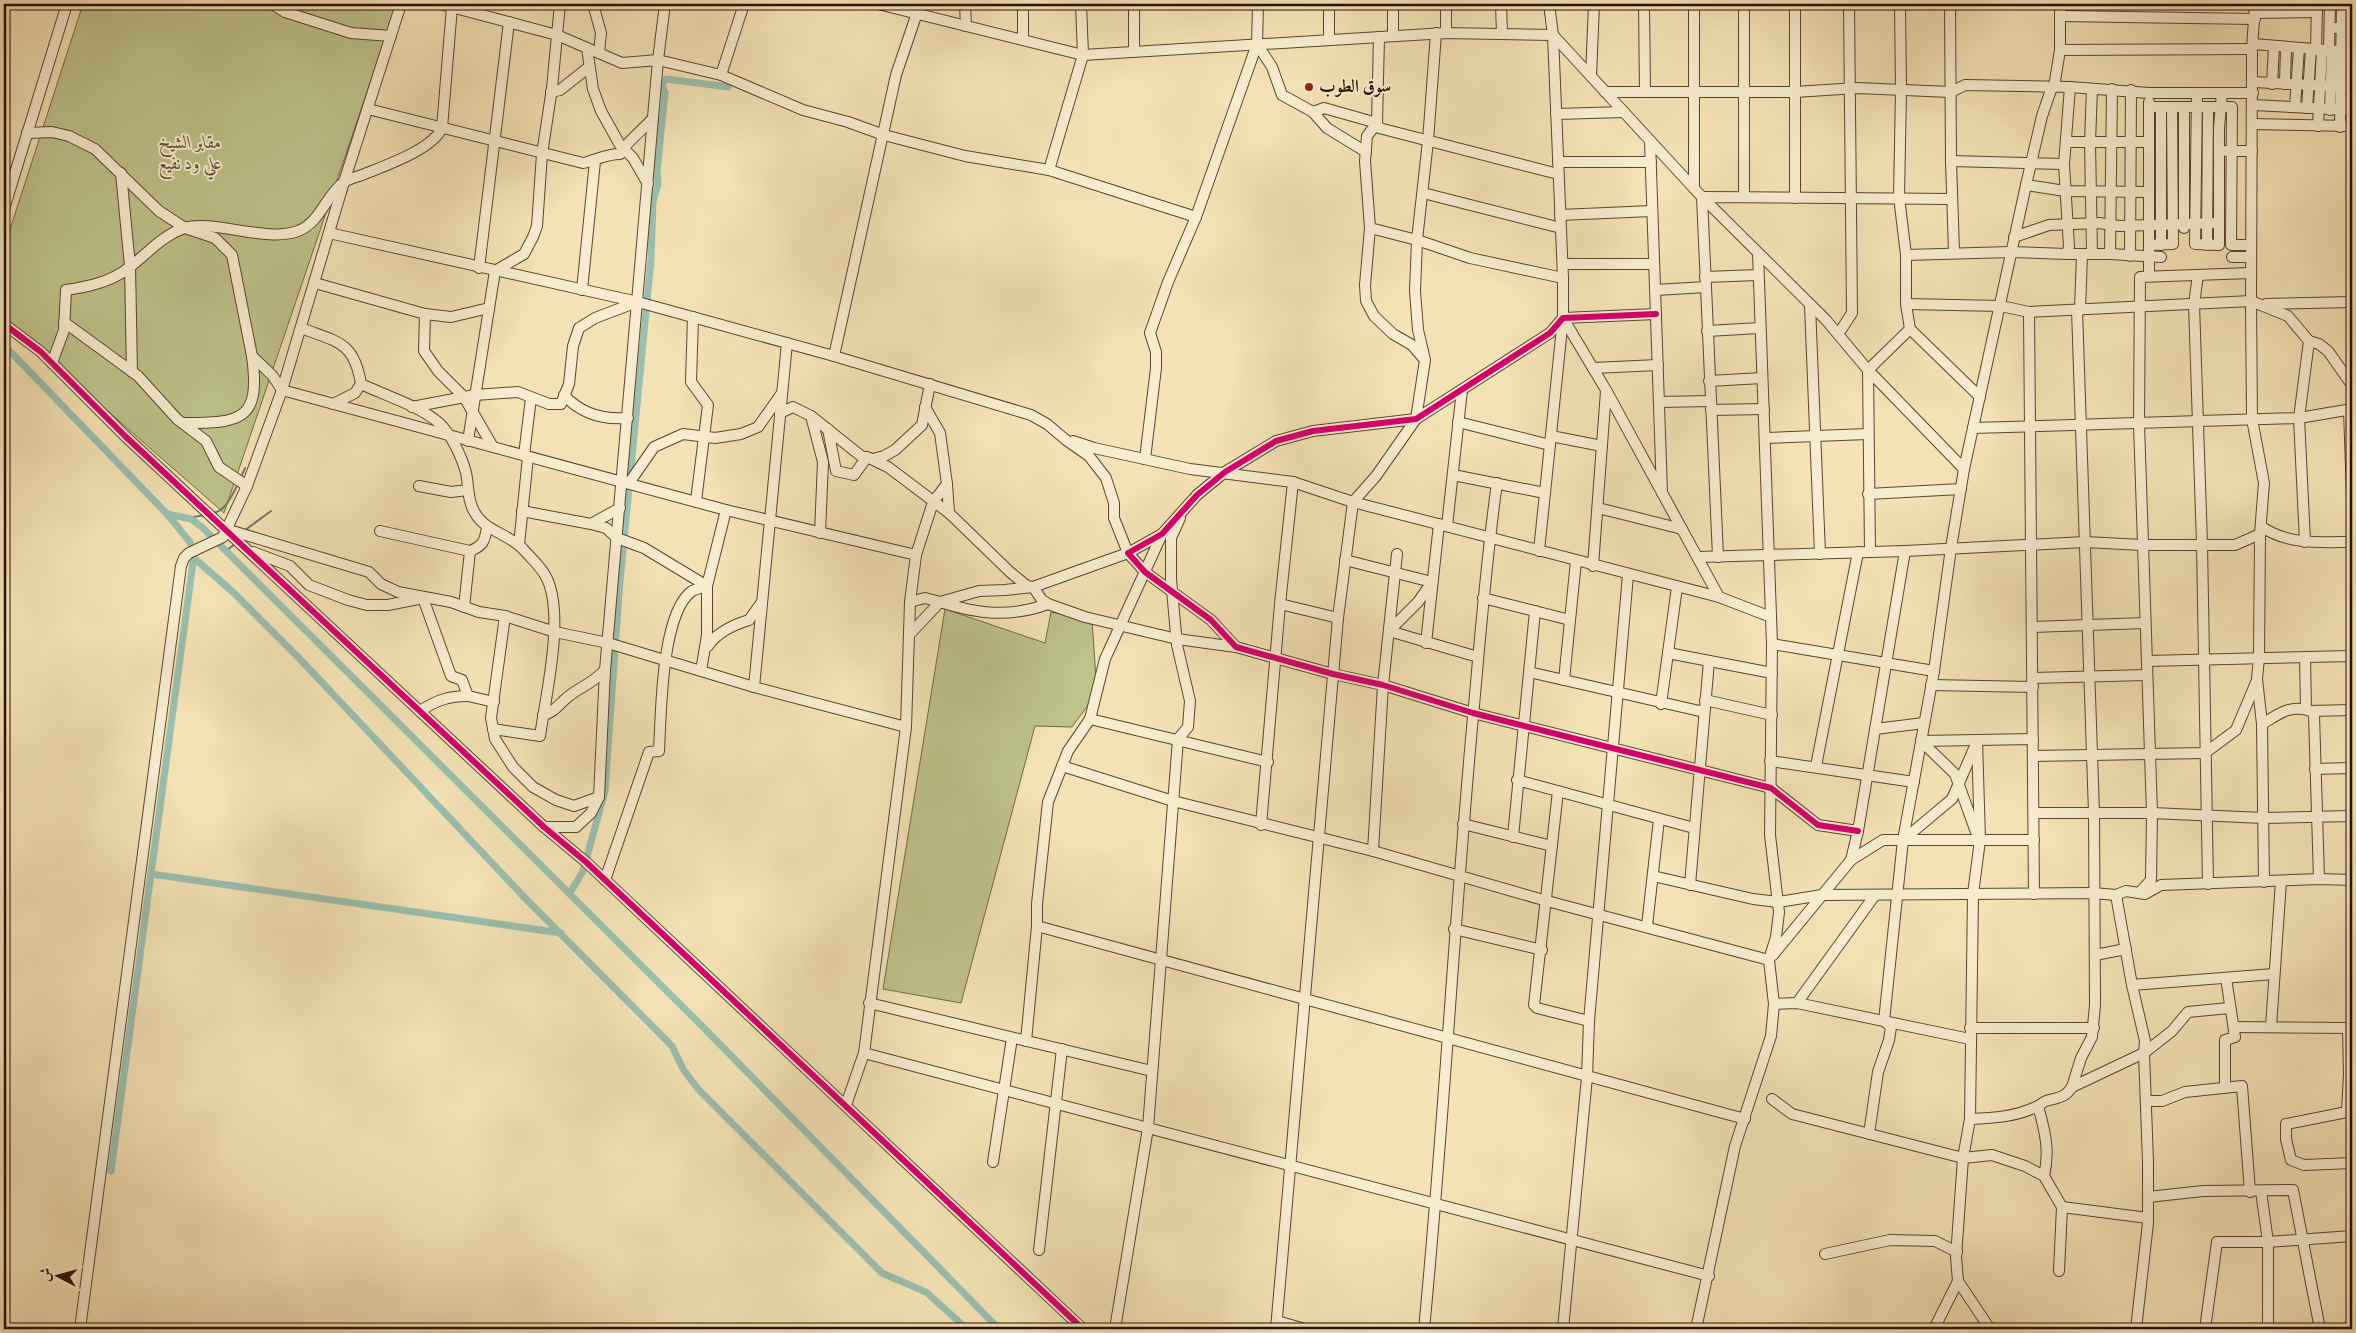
<svg xmlns="http://www.w3.org/2000/svg" width="2356" height="1333" viewBox="0 0 2356 1333" font-family="Vollkorn,Amiri,serif">
  <rect width="100%" height="100%" fill="#f3e2b5"/>
  <filter id="stains"><feTurbulence type="fractalNoise" baseFrequency=".004" numOctaves="4"/><feColorMatrix values="0 0 0 0 .2 0 0 0 0 .09 0 0 0 0 .02 0 0 0 .5 -.17"/></filter>
  <radialGradient id="worn" r=".72"><stop offset=".6" stop-color="#630" stop-opacity="0"/><stop offset="1" stop-color="#630" stop-opacity=".3"/></radialGradient>
  <g fill="#bec28b" stroke="#746846">
    <polygon points="83,4 397,4 224,513 4,320 4,248"/>
    <polygon points="945,609 1045,643 1051,612 1092,620 1097,693 1072,727 1035,726 961,1003 883,989"/>
  </g>
  <g fill="none" stroke-linecap="round" stroke-linejoin="round">
    <g stroke="#6e7869" stroke-width="2">
      <polyline points="241,477 245,468"/>
      <path d="M213,513C226,511 232,495 238,484"/>
      <polyline points="189,518 204,515"/>
      <polyline points="244,531 271,511"/>
      <polyline points="226,551 236,543"/>
    </g>
    <g stroke="#9bbeae" stroke-width="7">
      <polyline points="4,345 167,514 190,542 194,555 111,1171"/>
      <polyline points="167,514 191,519 203,528 704,1028 999,1329"/>
      <polyline points="194,558 234,593 298,657 525,898 672,1046 683,1069 698,1089 882,1273 926,1292 967,1329"/>
      <polyline points="151,874 561,933"/>
      <path d="M570,893L583,871L605,791L619,592L651,260L653,202L658,184L657,171L665,93C662,88 661,84 666,79L728,87"/>
    </g>
    <g stroke="#5d432f" stroke-width="12">
      <g id="minor">
        <polyline points="272,4 285,12 351,33 391,36"/>
        <polyline points="440,4 557,35 622,63 658,60 605,670 599,797 591,813 576,827 544,827"/>
        <polyline points="593,4 601,33 599,53"/>
        <polyline points="665,4 658,60 721,75 803,110 848,122 884,135 965,156 1049,170 1196,217"/>
        <polyline points="878,4 1083,55 1446,33 1553,35 1702,197 1826,320 1868,370 1964,469"/>
        <polyline points="965,4 966,26"/>
        <polyline points="1329,4 1329,40"/>
        <polyline points="1393,4 1393,36"/>
        <polyline points="1446,4 1446,33"/>
        <polyline points="1501,4 1502,34"/>
        <polyline points="1644,4 1645,92"/>
        <polyline points="1694,4 1694,188"/>
        <polyline points="1950,4 1951,161 1954,252"/>
        <polyline points="2255,4 2252,49 2251,301 2252,419 2264,483 2260,534 2259,658 2257,679 2262,724 2264,882"/>
        <polyline points="2336,4 2352,4"/>
        <polyline points="2255,13 2317,12"/>
        <polyline points="2060,16 2255,19"/>
        <polyline points="2342,16 2352,16"/>
        <polyline points="2336,28 2352,28"/>
        <polyline points="1379,37 1377,123 1379,128 1558,174"/>
        <polyline points="1023,40 1023,4"/>
        <polyline points="2342,40 2352,40"/>
        <polyline points="1257,44 1272,67 1282,95 1313,112 1327,128 1366,152"/>
        <polyline points="2253,44 2352,52"/>
        <polyline points="587,48 593,89 601,111 620,145 633,158 648,184"/>
        <polyline points="2060,50 2252,49"/>
        <polyline points="2316,50 2317,4"/>
        <polyline points="2329,51 2330,4"/>
        <polyline points="1134,52 1134,4"/>
        <polyline points="721,75 744,4"/>
        <polyline points="1591,76 1594,4"/>
        <polyline points="2253,82 2352,87"/>
        <polyline points="2272,84 2274,46"/>
        <polyline points="2285,84 2286,47"/>
        <polyline points="2054,87 2060,50 2060,4"/>
        <polyline points="551,92 560,90 589,67"/>
        <polyline points="1605,92 1795,92 1857,88 1951,92 1965,85 2070,87 2149,93 2253,93"/>
        <polyline points="2197,93 2195,244 2219,245 2219,128 2222,93"/>
        <polyline points="2342,100 2352,100"/>
        <polyline points="2253,105 2352,110"/>
        <polyline points="2149,107 2232,107 2231,245 2251,245"/>
        <polyline points="2184,107 2184,228"/>
        <polyline points="2295,107 2299,48"/>
        <polyline points="2307,108 2311,49"/>
        <path d="M368,109L583,163C597,160 606,154 620,154C624,144 645,128 653,118"/>
        <polyline points="2330,110 2332,51"/>
        <polyline points="1313,112 1324,108 1377,123 1367,136 1365,161 1370,228 1365,285 1366,301 1374,316 1393,334 1412,345 1424,359"/>
        <polyline points="1556,114 1624,112"/>
        <polyline points="2253,124 2352,126"/>
        <polyline points="2318,126 2322,50"/>
        <polyline points="2340,127 2342,4"/>
        <polyline points="27,133 52,132 69,136 95,149 159,211 185,228 215,238 232,255 252,356 272,375 282,390 726,510 916,555"/>
        <polyline points="1650,141 1662,493"/>
        <polyline points="2067,142 2148,142"/>
        <polyline points="2226,151 2252,151"/>
        <polyline points="1951,161 2064,164"/>
        <polyline points="1558,162 1651,162"/>
        <polyline points="1049,170 1083,55 1081,4"/>
        <polyline points="121,173 130,266 132,372"/>
        <polyline points="2026,185 2065,191 2148,192"/>
        <polyline points="1423,193 1561,228"/>
        <polyline points="1744,197 1744,4"/>
        <polyline points="1795,198 1795,4"/>
        <polyline points="4,209 67,4"/>
        <polyline points="1560,215 1652,211"/>
        <polyline points="1370,228 1417,240 1470,258 1563,278"/>
        <polyline points="329,233 638,302 834,356 1031,415 1047,424 1066,440 1089,456 1106,478 1114,503 1114,518 1128,553 1033,587 1005,590 979,591 940,602 925,598 910,602"/>
        <polyline points="2014,237 2049,225 2099,223 2119,226 2219,223"/>
        <polyline points="2149,245 2173,244 2172,107"/>
        <polyline points="2161,245 2161,107"/>
        <polyline points="2207,245 2208,107"/>
        <polyline points="2067,254 2110,254 2161,257"/>
        <polyline points="2092,254 2090,142 2092,89"/>
        <polyline points="2110,254 2112,89"/>
        <polyline points="1906,255 2011,252 2067,254 2069,247 2064,164 2070,87"/>
        <polyline points="2130,256 2131,90"/>
        <polyline points="2232,257 2251,257"/>
        <polyline points="1563,264 1654,264"/>
        <polyline points="479,268 509,22"/>
        <polyline points="2198,275 2194,304 2202,544 2208,884"/>
        <polyline points="2149,276 2149,102"/>
        <polyline points="1705,277 1758,275"/>
        <polyline points="315,283 425,314 451,317 489,308"/>
        <polyline points="582,290 595,161"/>
        <polyline points="1656,290 1706,287"/>
        <polyline points="1906,304 2001,306 2029,312 2251,301 2288,316 2309,341 2319,344 2328,351 2352,385"/>
        <polyline points="2266,304 2352,302"/>
        <polyline points="1810,305 1820,554"/>
        <polyline points="2080,310 2082,254"/>
        <polyline points="2029,312 2034,894"/>
        <polyline points="425,314 424,351 438,371 464,397 493,447"/>
        <polyline points="1656,314 1563,318 1550,333 1416,419 1313,431 1276,441 1225,472 1197,495 1162,534 1128,553 1145,572 1211,620 1236,647 1333,674 1383,685 1473,713 1771,788 1818,825 1858,831"/>
        <polyline points="693,317 691,382 708,405 696,501"/>
        <polyline points="1563,318 1606,390 1719,597"/>
        <polyline points="64,322 138,376 177,419 206,441 219,467 247,486"/>
        <polyline points="4,324 41,352 125,436 544,827 586,862 1083,1329"/>
        <path d="M301,328C337,342 354,341 361,384C384,395 420,406 439,423C451,434 462,457 466,473C469,486 467,501 475,513C485,531 509,534 523,549C530,557 540,566 545,575C566,610 546,695 540,736L493,729"/>
        <polyline points="1910,329 1980,397"/>
        <polyline points="1707,331 1760,328"/>
        <polyline points="1839,333 1852,313 1849,4"/>
        <polyline points="834,356 896,75 917,13 916,4"/>
        <path d="M52,363L64,330L66,290C86,287 106,283 123,272C145,257 159,237 184,228C213,219 267,243 298,231C320,223 326,195 344,182C349,179 356,177 362,175C384,166 432,150 442,128L452,7"/>
        <polyline points="1593,368 1658,365"/>
        <polyline points="1709,381 1762,378"/>
        <path d="M564,395C581,414 603,420 628,418"/>
        <polyline points="1659,402 1710,401"/>
        <polyline points="333,404 355,393 361,384"/>
        <polyline points="412,407 475,395 518,392 549,404 561,404 569,384 573,346 579,328 595,318 637,302"/>
        <polyline points="1711,410 1764,409"/>
        <polyline points="2349,410 2352,496"/>
        <polyline points="780,413 793,407 811,416 823,462 820,533"/>
        <polyline points="811,416 861,456 873,459 884,456 895,450 922,425 930,384"/>
        <polyline points="1458,422 1550,445"/>
        <path d="M183,423C241,423 261,421 252,356"/>
        <polyline points="1973,428 2299,418 2352,409"/>
        <polyline points="828,429 836,471 854,475 867,457 888,467 949,513"/>
        <polyline points="1551,436 1602,446"/>
        <polyline points="1765,438 1867,434"/>
        <polyline points="468,441 495,271 524,254 533,237 537,226 542,154 552,88 560,4"/>
        <polyline points="1073,441 1094,448 1190,469 1293,482 1353,502 1719,597 1771,617"/>
        <polyline points="524,455 531,398"/>
        <polyline points="1145,459 1156,368 1156,352 1150,333 1168,282 1196,217 1257,44 1258,4"/>
        <polyline points="1453,475 1545,493"/>
        <polyline points="629,483 654,447 683,434 715,438 741,434 758,427 782,393"/>
        <polyline points="419,486 451,492 468,490"/>
        <polyline points="1868,494 1961,489"/>
        <polyline points="1598,508 1682,529"/>
        <polyline points="522,511 591,524 620,508"/>
        <polyline points="591,524 606,528 617,538 644,548 707,586"/>
        <polyline points="1447,526 1462,390"/>
        <path d="M2262,527C2288,545 2321,542 2352,542"/>
        <polyline points="229,530 369,572 381,584 398,592 451,602 479,612 505,616 555,632 608,643 754,687 906,727"/>
        <path d="M380,531L470,551C483,546 485,541 487,527"/>
        <polyline points="2305,542 2299,418 2309,341"/>
        <polyline points="519,545 528,457"/>
        <polyline points="1539,551 1563,318 1563,278 1553,35 1549,4"/>
        <polyline points="1870,551 1868,370 1910,329 1906,304 1906,255 1899,197 1901,90 1900,4"/>
        <polyline points="253,552 290,566 309,585 348,600 367,605 388,605 423,598 451,676 462,680 468,696 494,702"/>
        <polyline points="1698,557 1905,551 2085,542 2142,545 2235,545 2260,534"/>
        <polyline points="1718,557 1702,197 1952,199"/>
        <polyline points="1345,560 1432,582 1418,602 1389,631 1478,657"/>
        <polyline points="1593,566 1606,391"/>
        <polyline points="1483,598 1570,620"/>
        <polyline points="1048,604 1085,617 1177,639 1236,647"/>
        <polyline points="1280,604 1338,618"/>
        <polyline points="464,607 470,551"/>
        <polyline points="505,616 491,718 495,739 513,767 533,787 556,800 574,806 599,797"/>
        <polyline points="2032,627 2145,623"/>
        <path d="M909,635L940,602C978,614 1009,618 1048,604L1042,600L1033,587L1027,586L1010,572L949,513L947,484"/>
        <polyline points="1426,643 1439,524"/>
        <polyline points="1772,644 1934,671"/>
        <path d="M708,646C717,632 733,625 749,620L762,602"/>
        <polyline points="1668,653 1772,673"/>
        <polyline points="2305,657 2306,709"/>
        <polyline points="2147,661 2352,656"/>
        <polyline points="701,671 707,635 707,586 726,510"/>
        <polyline points="1529,672 1704,712"/>
        <polyline points="2033,678 2147,675"/>
        <polyline points="1564,680 1576,561"/>
        <polyline points="1931,685 2033,687"/>
        <polyline points="754,687 787,343"/>
        <polyline points="1705,700 1772,715"/>
        <polyline points="1661,704 1677,587"/>
        <path d="M420,711C437,700 449,696 468,696"/>
        <polyline points="2311,711 2352,710"/>
        <path d="M543,715C554,713 560,703 569,696C582,686 593,683 605,670"/>
        <polyline points="1090,719 1105,659 1162,534"/>
        <path d="M2262,724C2279,714 2290,704 2311,711L2314,715L2319,879"/>
        <polyline points="1875,729 1924,723"/>
        <polyline points="1921,741 1955,774 1976,832"/>
        <polyline points="1921,741 2033,739"/>
        <polyline points="2033,756 2205,753 2236,730 2257,680"/>
        <polyline points="1770,761 1914,782"/>
        <polyline points="1062,766 1173,801 1373,851 1547,901 1769,960"/>
        <polyline points="1816,766 1858,552"/>
        <polyline points="2315,769 2352,768"/>
        <polyline points="1517,780 1694,828"/>
        <polyline points="1558,791 1534,1005 1537,1008 1589,1021"/>
        <polyline points="2034,813 2152,813 2264,818 2352,816"/>
        <polyline points="1463,824 1552,846"/>
        <polyline points="1261,825 1280,604 1293,482"/>
        <polyline points="1513,837 1535,611"/>
        <polyline points="1903,840 1952,799 1976,744"/>
        <polyline points="1373,851 1383,685 1397,554"/>
        <polyline points="1851,860 1883,840 2034,840"/>
        <polyline points="1653,876 1753,899 1778,902 1822,895 2093,893 2116,895 2126,891 2145,894 2161,885 2319,879 2352,880"/>
        <path d="M605,880L649,752L659,751C661,715 661,613 692,591C696,589 702,587 707,586"/>
        <polyline points="1690,885 1709,661"/>
        <polyline points="2139,893 2151,880 2152,813 2139,424 2140,277 2251,273"/>
        <polyline points="2116,895 2132,985 2145,1041 2144,1053 2148,1162 2148,1223 2136,1329"/>
        <polyline points="1037,926 1745,1119"/>
        <polyline points="1647,926 1659,819"/>
        <polyline points="1454,929 1542,950"/>
        <polyline points="1773,955 1851,860 1858,831 1905,551"/>
        <polyline points="2095,955 2126,949"/>
        <polyline points="2132,985 2274,974"/>
        <polyline points="869,1003 1152,1071"/>
        <polyline points="1797,1003 1875,895"/>
        <polyline points="1774,1004 1797,1003 1970,1039"/>
        <polyline points="2234,1027 2352,1028"/>
        <polyline points="2271,1027 2281,881"/>
        <polyline points="1970,1028 2094,1028"/>
        <polyline points="1026,1041 1037,926 1037,904 1048,802 1068,751 1090,719 1268,762"/>
        <polyline points="864,1053 1709,1276"/>
        <polyline points="2072,1087 2081,1058 2092,1037 2095,1005 2094,813 2077,310"/>
        <polyline points="2225,1088 2225,1040 2235,1037 2226,978"/>
        <polyline points="1772,1099 1792,1114 1963,1158 1992,1155 2025,1166 2044,1176 2062,1207 2059,1271"/>
        <polyline points="2147,1101 2162,1101 2185,1092 2242,1086 2250,1192"/>
        <polyline points="846,1105 864,1053 906,727 910,602 916,555 933,502 947,484 940,433 925,407"/>
        <path d="M2038,1106C2045,1131 2050,1151 2044,1176"/>
        <polyline points="2347,1111 2349,1075 2348,1028"/>
        <polyline points="2352,1111 2286,1124 2286,1139 2291,1160 2304,1165 2352,1163"/>
        <path d="M1970,1119C1993,1118 2015,1117 2036,1107C2040,1106 2042,1102 2046,1101C2058,1097 2064,1099 2072,1087L2144,1053L2172,1031L2188,1012L2229,1008"/>
        <polyline points="1869,1134 1878,1072 1889,1040 1891,1027 1884,1021 1903,840 1934,671 1951,548 1964,469 2026,185 2042,116 2052,87"/>
        <polyline points="993,1162 1012,1038"/>
        <polyline points="2261,1191 2268,1242 2268,1329"/>
        <polyline points="2148,1197 2203,1191 2293,1190 2320,1329"/>
        <polyline points="2062,1207 2148,1218"/>
        <polyline points="1039,1250 1062,1049"/>
        <polyline points="1825,1254 1890,1240 1935,1241 1957,1252"/>
        <polyline points="1958,1281 1990,1329"/>
        <polyline points="1277,1321 1305,1329"/>
        <polyline points="80,1329 181,566 184,558 189,553 223,537 247,486 282,390 344,182 401,4"/>
        <polyline points="1115,1329 1148,1128 1178,739 1188,727 1190,701 1177,645 1171,579 1171,538 1180,518"/>
        <polyline points="1276,1329 1338,618 1353,502 1376,476 1416,419 1425,360 1418,330 1415,291 1417,240 1428,141 1436,33"/>
        <path d="M1424,1329C1444,1125 1454,921 1473,717C1480,639 1486,561 1497,483"/>
        <polyline points="1563,1329 1587,1077 1589,1021 1628,575"/>
        <polyline points="1696,1329 1735,1146 1771,1036 1774,1004 1769,960 1776,937 1779,912 1770,835 1772,644 1758,253"/>
        <polyline points="1934,1329 1958,1281 1956,1257 1963,1158 1970,1119 1973,894 1980,840 1977,740"/>
        <polyline points="2205,1329 2217,1242 2268,1242 2352,1236"/>
      </g>
    </g>
    <use href="#minor" stroke="#f7eccf" stroke-width="10"/>
    <g stroke="#f7eccf" stroke-width="9">
      <g id="cycleway">
        <polyline points="1656,314 1563,318 1550,333 1416,419 1313,431 1276,441 1225,472 1197,495 1162,534 1128,553 1145,572 1211,620 1236,647 1333,674 1383,685 1473,713 1771,788 1818,825 1858,831"/>
        <polyline points="4,324 41,352 125,436 544,827 586,862 1083,1329"/>
      </g>
    </g>
    <use href="#cycleway" stroke="#d6006c" stroke-width="6"/>
  </g>
  <circle fill="#8f2418" stroke="#f7eccf" stroke-width="2" cx="1309" cy="87" r="5"/>
  <g text-anchor="middle" dominant-baseline="central" stroke-width="4" stroke-linejoin="round" paint-order="stroke">
    <g font-size="18" font-weight="bold" fill="#2b0e02" stroke="#f7eccf" text-anchor="start">
      <text x="1319" y="87">سوق الطوب</text>
    </g>
    <g font-size="18" font-style="italic" fill="#5e4d32" stroke="#f7eccf">
      <text x="190" y="143">مقابر الشيخ<tspan x="190" dy="21">علي ود نفيع</tspan></text>
    </g>
  </g>
  <rect width="2356" height="1333" fill="none" stroke="#f3e2b5" stroke-width="20"/>
  <rect x="5" y="5" width="2346" height="1323" fill="none" stroke="#2b0e02" stroke-width="2.5"/>
  <rect x="10" y="10" width="2336" height="1313" fill="none" stroke="#2b0e02"/>
  <g transform="translate(58 1276) rotate(276)" stroke="#f7eccf" stroke-width="4" paint-order="stroke">
  <path d="M0-4L9 19L0 12L-9 19Z" fill="#2b0e02"/>
  <text y="-8" font-size="14" font-weight="bold" text-anchor="middle" fill="#2b0e02">ش</text>
  </g>
  <rect width="100%" height="100%" filter="url(#stains)"/>
  <rect width="100%" height="100%" fill="url(#worn)"/>
</svg>
